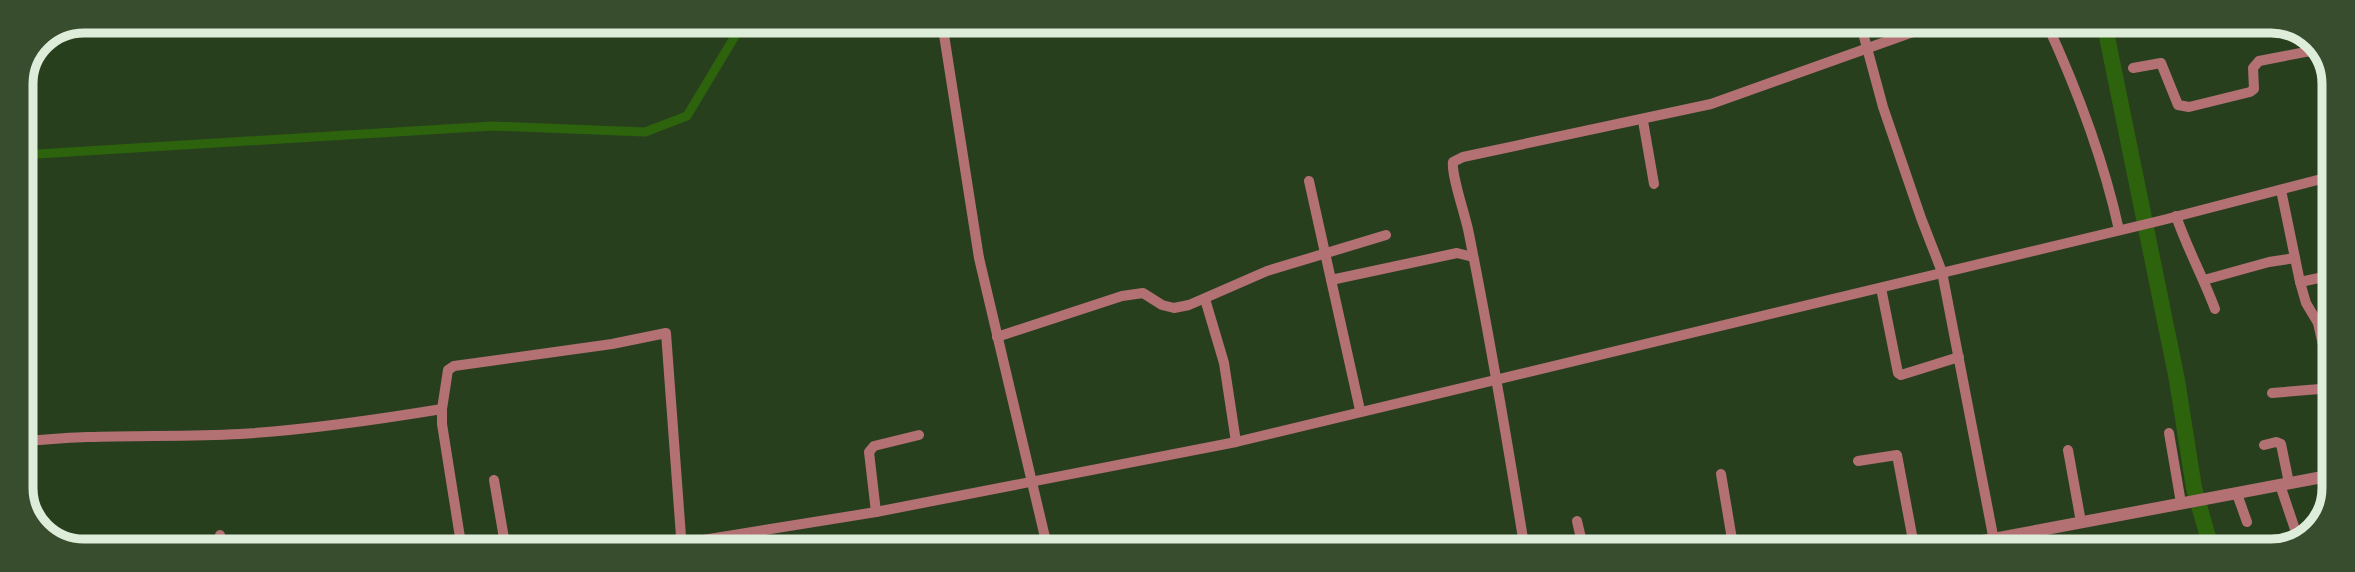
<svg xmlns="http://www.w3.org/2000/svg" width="2355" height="572" viewBox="0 0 2355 572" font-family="'Varela Round',sans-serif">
  <rect width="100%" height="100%" fill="#283f1e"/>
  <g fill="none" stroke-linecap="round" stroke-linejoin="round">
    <polyline stroke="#2d630c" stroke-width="9" points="21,155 493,126 645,132 687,116 744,21"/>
    <polyline stroke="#2d630c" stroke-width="16" points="2104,22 2177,380 2194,488 2212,551"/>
    <g stroke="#b37174" stroke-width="10">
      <polyline points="942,22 979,258 1048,550"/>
      <polyline points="1860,22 1883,107 1921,218 1942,272 1996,551"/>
      <path d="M2046,22C2077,89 2103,157 2119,230"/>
      <polyline points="2133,68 2161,63 2178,105 2189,107 2250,92 2254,89 2253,68 2259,61 2321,49"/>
      <polyline points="1643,121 1654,184"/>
      <polyline points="1309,181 1360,410"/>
      <polyline points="2281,190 2300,282 2306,303 2318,323 2333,390"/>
      <path d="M2176,216C2187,248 2203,277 2215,309"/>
      <polyline points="1331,280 1457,253 1473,257"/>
      <polyline points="2204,280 2269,262 2295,258"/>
      <polyline points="2300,282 2333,275"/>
      <polyline points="1881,288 1898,373 1901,375 1959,357"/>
      <polyline points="1205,299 1224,363 1236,442"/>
      <polyline points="997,337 1122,296 1143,293 1162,305 1174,308 1189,305 1267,271 1386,235"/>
      <polyline points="2272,393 2332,388"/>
      <polyline points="2169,433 2181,503"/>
      <path d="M21,442C94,433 168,438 240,434C308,430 375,420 442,409"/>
      <polyline points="2264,445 2276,442 2281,444 2289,483"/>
      <polyline points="2068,450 2081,522"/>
      <polyline points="1858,461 1897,455 1915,551"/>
      <polyline points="1721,474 1734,551"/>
      <polyline points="494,480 506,550"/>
      <polyline points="2280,485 2299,541"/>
      <polyline points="2237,494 2247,522"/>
      <polyline points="876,512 869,452 874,446 919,435"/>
      <polyline points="1577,521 1584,551"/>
      <polyline points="220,535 225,550"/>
      <polyline points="1448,542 1449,551"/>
      <polyline points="462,550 442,424 442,409 448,370 454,366 612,344 666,333 682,550"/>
      <polyline points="641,550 876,512 1236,442 2163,220 2333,176"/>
      <path d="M1525,551C1508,445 1490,339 1469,234C1466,217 1451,175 1453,162L1463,157L1711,104L1941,22"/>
    </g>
    <polyline stroke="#b37174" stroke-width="12" points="1929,551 2333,475"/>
  </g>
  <path d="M0 0H2355V572H0ZM84 33H2271A51 51 0 0 1 2322 84V488A51 51 0 0 1 2271 539H84A51 51 0 0 1 33 488V84A51 51 0 0 1 84 33Z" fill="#374d2d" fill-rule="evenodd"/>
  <path fill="none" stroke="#deedd9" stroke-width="9" d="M84 33H2271A51 51 0 0 1 2322 84V488A51 51 0 0 1 2271 539H84A51 51 0 0 1 33 488V84A51 51 0 0 1 84 33Z"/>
</svg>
